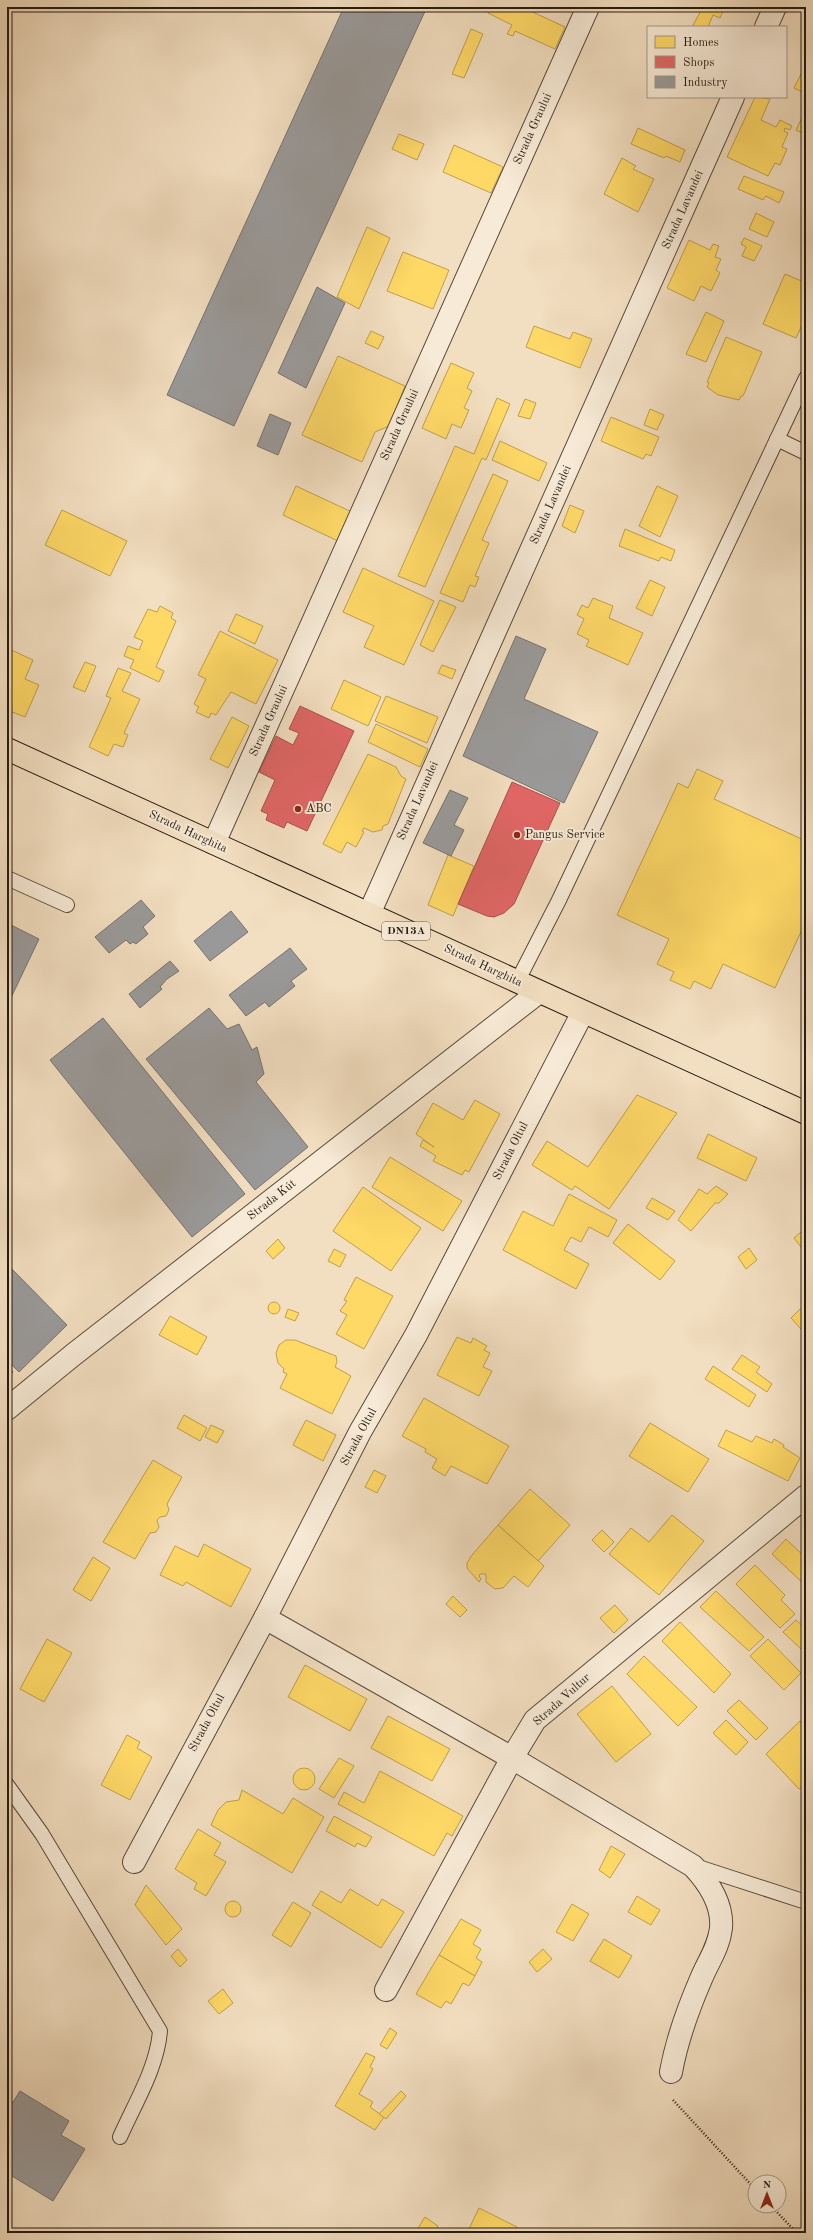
<svg xmlns="http://www.w3.org/2000/svg" width="813" height="2240" viewBox="0 0 813 2240" font-family="'Old Standard TT',serif">
  <rect width="100%" height="100%" fill="#f2dec0"/>
  <filter id="stains"><feTurbulence type="fractalNoise" baseFrequency=".005" numOctaves="4"/><feColorMatrix values="0 0 0 0 .2 0 0 0 0 .09 0 0 0 0 .02 0 0 0 .5 -.17"/></filter>
  <radialGradient id="worn" r=".72"><stop offset=".6" stop-color="#630" stop-opacity="0"/><stop offset="1" stop-color="#630" stop-opacity=".3"/></radialGradient>
  <g fill="#ffd966" stroke="#bea04c">
    <polygon points="490,7 522,7 565,27 555,49 515,31 513,36 507,34 512,25 488,13"/>
    <polygon points="703,7 725,7 720,18 713,15 708,27 692,27"/>
    <polygon points="471,29 483,34 464,78 452,74"/>
    <polygon points="803,70 806,71 806,94 794,88"/>
    <polygon points="755,97 770,99 761,120 776,127 780,120 792,126 790,130 785,128 784,131 788,133 782,147 787,149 780,165 775,163 768,176 727,157"/>
    <polygon points="806,109 806,135 796,130"/>
    <polygon points="638,128 685,150 680,162 666,156 664,158 631,144"/>
    <polygon points="399,134 424,144 417,160 392,149"/>
    <polygon points="454,145 503,167 491,193 443,172"/>
    <polygon points="622,158 636,166 633,169 654,179 638,212 604,194"/>
    <polygon points="744,176 784,192 779,203 766,196 763,200 738,189"/>
    <polygon points="756,213 774,222 767,237 749,229"/>
    <polygon points="367,227 390,238 359,309 337,297"/>
    <polygon points="744,238 762,246 754,261 742,256 746,247 741,244"/>
    <polygon points="689,240 710,250 713,244 719,246 715,257 721,259 716,270 720,273 711,291 701,286 694,301 667,288"/>
    <polygon points="403,252 449,270 433,309 387,291"/>
    <polygon points="785,274 806,283 806,316 796,338 763,324"/>
    <polygon points="706,312 724,321 706,362 686,354"/>
    <polygon points="534,326 570,339 573,332 592,339 580,368 526,347"/>
    <polygon points="371,331 384,337 378,349 365,343"/>
    <polygon points="726,337 762,352 743,396 741,396 739,400 718,395 707,387 709,383 707,382"/>
    <polygon points="338,356 405,386 389,426 375,432 362,462 302,435"/>
    <polygon points="451,363 474,373 467,388 472,391 464,408 469,410 461,428 452,424 446,439 422,428"/>
    <polygon points="497,398 510,404 486,460 482,458 425,587 398,576 455,446 474,454"/>
    <polygon points="525,399 536,403 530,419 518,416"/>
    <polygon points="650,409 664,415 657,430 644,425"/>
    <polygon points="611,417 659,437 651,456 646,454 643,459 601,441"/>
    <polygon points="500,441 547,463 539,481 492,460"/>
    <polygon points="493,474 508,481 482,540 489,543 475,576 479,577 475,587 470,585 463,602 440,593"/>
    <polygon points="296,486 354,513 340,542 283,515"/>
    <polygon points="657,486 678,496 660,537 639,526"/>
    <polygon points="570,505 584,511 575,533 562,526"/>
    <polygon points="62,510 127,541 110,576 45,545"/>
    <polygon points="625,529 675,550 671,561 661,557 659,561 619,546"/>
    <polygon points="363,568 434,601 404,665 364,647 374,626 343,612"/>
    <polygon points="650,580 665,587 652,616 636,608"/>
    <polygon points="593,598 613,606 609,618 643,633 628,665 586,646 589,640 577,634 584,619 577,615 582,605 588,608"/>
    <polygon points="440,600 456,607 433,652 420,645"/>
    <polygon points="160,606 173,613 171,618 176,621 156,667 164,671 159,682 130,668 134,660 124,656 128,646 139,650 143,641 134,637 148,609 157,612"/>
    <polygon points="236,614 263,626 255,644 228,631"/>
    <polygon points="220,631 278,660 256,704 231,692 216,715 211,713 209,718 196,712 199,707 194,704 206,679 198,675"/>
    <polygon points="7,648 33,660 25,679 39,685 25,717 7,710"/>
    <polygon points="85,662 96,666 85,692 73,687"/>
    <polygon points="442,665 456,670 452,679 438,673"/>
    <polygon points="118,668 131,673 122,691 140,699 124,733 128,735 123,747 114,744 108,756 89,747 111,698 106,696"/>
    <polygon points="344,680 381,697 368,726 331,709"/>
    <polygon points="386,696 438,717 427,743 375,721"/>
    <polygon points="232,717 249,726 228,768 210,759"/>
    <polygon points="376,724 428,749 420,767 368,742"/>
    <polygon points="368,754 396,767 401,776 406,779 388,824 383,826 382,830 373,832 364,828 362,831 364,832 356,847 347,842 341,853 323,844"/>
    <polygon points="697,769 723,781 714,799 806,841 806,921 775,988 723,964 711,989 694,981 690,989 670,980 674,972 657,964 669,939 617,915 678,783 688,788"/>
    <polygon points="448,855 474,866 453,916 428,905"/>
    <polygon points="637,1095 677,1113 609,1209 575,1186 572,1190 532,1165 547,1141 588,1167"/>
    <polygon points="475,1100 500,1114 469,1172 465,1170 462,1175 433,1161 436,1156 420,1146 423,1140 434,1147 416,1134 433,1103 463,1120"/>
    <polygon points="708,1134 757,1158 746,1181 697,1158"/>
    <polygon points="390,1157 462,1201 443,1231 372,1187"/>
    <polygon points="716,1186 728,1194 719,1203 715,1203 691,1231 678,1220 699,1189 707,1194"/>
    <polygon points="363,1187 421,1228 391,1271 333,1231"/>
    <polygon points="569,1194 617,1220 608,1237 589,1227 581,1242 571,1237 564,1250 589,1264 576,1289 503,1250 523,1211 553,1226"/>
    <polygon points="652,1198 675,1211 668,1220 646,1208"/>
    <polygon points="628,1224 675,1261 660,1280 613,1243"/>
    <polygon points="806,1228 806,1250 804,1251 794,1238"/>
    <polygon points="278,1239 285,1248 273,1259 266,1251"/>
    <polygon points="749,1248 757,1260 746,1269 738,1257"/>
    <polygon points="334,1249 346,1255 340,1267 328,1261"/>
    <polygon points="356,1277 393,1296 364,1349 336,1334 347,1315 340,1311 347,1301 344,1300"/>
    <circle cx="274" cy="1308" r="6"/>
    <polygon points="806,1303 806,1325 801,1329 791,1318"/>
    <polygon points="288,1309 299,1313 295,1321 285,1317"/>
    <polygon points="170,1316 207,1337 197,1355 159,1335"/>
    <polygon points="457,1337 471,1343 473,1338 487,1346 484,1350 490,1353 483,1367 492,1371 479,1396 437,1375"/>
    <polygon points="286,1340 295,1340 336,1356 337,1362 335,1367 351,1376 332,1414 280,1388 287,1374 283,1372 284,1369 278,1363 276,1353 279,1345"/>
    <polygon points="742,1355 760,1367 756,1372 772,1384 767,1392 732,1369"/>
    <polygon points="713,1366 756,1395 749,1407 705,1379"/>
    <polygon points="424,1398 509,1446 487,1484 451,1466 445,1476 432,1468 437,1459 425,1452 426,1449 402,1436"/>
    <polygon points="184,1415 207,1428 200,1441 177,1428"/>
    <polygon points="306,1420 336,1435 323,1461 293,1445"/>
    <polygon points="650,1423 709,1459 688,1492 629,1456"/>
    <polygon points="211,1425 224,1431 217,1443 205,1437"/>
    <polygon points="726,1430 752,1442 756,1436 772,1443 774,1439 784,1445 783,1447 800,1458 788,1481 718,1446"/>
    <polygon points="153,1460 182,1477 167,1504 169,1510 166,1516 160,1517 157,1520 159,1527 156,1532 150,1533 135,1559 103,1542"/>
    <polygon points="374,1470 386,1476 377,1493 365,1487"/>
    <polygon points="530,1489 570,1525 538,1561 498,1525"/>
    <polygon points="672,1515 704,1541 659,1595 609,1554 631,1528 649,1542"/>
    <polygon points="498,1525 544,1566 528,1587 514,1576 503,1588 495,1589 486,1582 486,1574 480,1574 479,1576 481,1579 479,1582 467,1568 467,1563 472,1555"/>
    <polygon points="602,1530 614,1542 604,1552 592,1540"/>
    <polygon points="786,1539 806,1558 806,1586 772,1554"/>
    <polygon points="204,1544 251,1569 231,1607 186,1582 183,1586 160,1575 175,1546 198,1557"/>
    <polygon points="93,1557 110,1568 91,1601 73,1590"/>
    <polygon points="755,1565 785,1595 781,1600 795,1614 780,1628 736,1584"/>
    <polygon points="716,1591 764,1637 749,1651 700,1607"/>
    <polygon points="453,1596 467,1610 460,1617 446,1604"/>
    <polygon points="615,1605 628,1620 614,1633 600,1618"/>
    <polygon points="796,1620 806,1629 806,1644 801,1649 783,1632"/>
    <polygon points="680,1622 731,1674 714,1693 662,1641"/>
    <polygon points="47,1639 72,1653 44,1702 20,1689"/>
    <polygon points="768,1639 801,1673 784,1690 750,1656"/>
    <polygon points="644,1656 697,1707 678,1726 627,1674"/>
    <polygon points="305,1665 367,1699 350,1731 288,1697"/>
    <polygon points="612,1686 651,1734 616,1762 577,1714"/>
    <polygon points="739,1700 768,1728 756,1740 727,1711"/>
    <polygon points="388,1716 450,1749 432,1781 371,1748"/>
    <polygon points="726,1720 748,1742 736,1755 713,1733"/>
    <polygon points="800,1721 806,1728 806,1783 799,1789 766,1754"/>
    <polygon points="127,1735 140,1742 137,1748 152,1757 130,1800 101,1785"/>
    <polygon points="339,1758 354,1766 334,1798 319,1789"/>
    <circle cx="304" cy="1779" r="11"/>
    <polygon points="380,1771 463,1816 452,1836 447,1833 434,1856 338,1804 344,1792 364,1803"/>
    <polygon points="242,1790 283,1814 293,1798 324,1817 292,1873 211,1825 218,1810 226,1802 239,1800"/>
    <polygon points="334,1816 372,1837 366,1847 357,1843 355,1847 326,1831"/>
    <polygon points="198,1829 221,1843 214,1855 226,1862 206,1896 194,1889 197,1883 175,1869"/>
    <polygon points="611,1846 625,1854 610,1878 599,1870"/>
    <polygon points="146,1885 182,1929 166,1945 135,1905"/>
    <polygon points="350,1889 378,1906 382,1899 404,1912 381,1948 312,1905 321,1891 341,1903"/>
    <polygon points="637,1896 660,1910 651,1925 628,1912"/>
    <circle cx="233" cy="1909" r="8"/>
    <polygon points="293,1902 311,1913 291,1947 272,1935"/>
    <polygon points="572,1904 589,1914 573,1941 556,1932"/>
    <polygon points="461,1919 481,1930 473,1944 481,1949 476,1958 482,1962 475,1976 439,1955"/>
    <polygon points="604,1939 632,1956 619,1978 590,1961"/>
    <polygon points="178,1949 187,1960 180,1967 171,1956"/>
    <polygon points="543,1949 552,1959 537,1972 529,1962"/>
    <polygon points="439,1955 475,1976 469,1986 463,1983 451,2004 446,2001 441,2008 416,1994"/>
    <polygon points="223,1989 233,2003 219,2014 208,2001"/>
    <polygon points="390,2028 397,2033 387,2049 380,2045"/>
    <polygon points="366,2053 375,2057 370,2067 373,2069 359,2094 373,2102 370,2107 384,2117 375,2130 335,2106"/>
    <polygon points="401,2091 406,2096 386,2119 379,2114"/>
    <polygon points="479,2208 517,2227 514,2233 467,2233"/>
    <polygon points="425,2217 438,2226 434,2233 415,2233"/>
  </g>
  <g fill="#e06666" stroke="#a84f4c">
    <polygon points="300,706 354,731 307,831 287,822 284,828 266,820 268,814 261,811 275,780 259,772 276,736 293,745 299,733 289,729"/>
    <polygon points="512,782 560,803 514,904 504,913 494,917 487,916 458,904"/>
  </g>
  <g fill="#999" stroke="#767370">
    <polygon points="344,7 427,7 234,426 167,395"/>
    <polygon points="317,287 345,303 306,388 278,373"/>
    <polygon points="270,414 291,423 278,455 257,446"/>
    <polygon points="516,636 546,649 524,699 598,732 564,803 463,756"/>
    <polygon points="450,790 468,798 454,825 464,830 451,856 423,843"/>
    <polygon points="141,900 155,916 143,927 148,934 136,944 133,942 130,944 126,940 109,953 95,937"/>
    <polygon points="231,911 248,932 210,961 194,941"/>
    <polygon points="7,923 39,939 7,1006"/>
    <polygon points="290,948 307,969 291,981 295,986 269,1007 265,1002 246,1016 229,995"/>
    <polygon points="170,961 179,971 167,979 160,987 162,989 140,1008 129,994"/>
    <polygon points="209,1008 227,1029 239,1024 252,1050 257,1047 264,1074 256,1082 308,1147 255,1190 146,1059"/>
    <polygon points="103,1018 245,1194 192,1237 50,1060"/>
    <polygon points="7,1264 67,1325 19,1372 7,1360"/>
    <polygon points="7,1366 13,1372 7,1378"/>
    <polygon points="20,2091 69,2121 61,2135 85,2149 53,2201 7,2173 7,2103 11,2105"/>
  </g>
  <g fill="none" stroke-linecap="round" stroke-linejoin="round">
    <g stroke="#594b3c" stroke-width="16">
      <g id="service">
        <polyline points="777,439 806,453"/>
        <polyline points="7,878 67,905"/>
        <polyline points="517,982 559,900 806,378"/>
        <path d="M7,1785L42,1834L160,2031C157,2068 135,2103 120,2137"/>
        <polyline points="695,1866 806,1902"/>
      </g>
    </g>
    <g stroke="#594b3c" stroke-width="24">
      <g id="minor">
        <polyline points="766,27 775,7"/>
        <polyline points="214,843 588,7"/>
        <polyline points="369,914 733,97"/>
        <polyline points="7,1409 73,1355 539,992"/>
        <path d="M265,1618L512,1758L693,1866C708,1882 723,1904 721,1928C719,1947 708,1962 701,1979C688,2009 677,2039 671,2072"/>
        <polyline points="134,1862 265,1618 360,1432 416,1335 583,1012"/>
        <polyline points="386,1990 512,1758 535,1720 806,1496"/>
      </g>
    </g>
    <g stroke="#261a10" stroke-width="24">
      <polyline id="primary" points="7,749 806,1113"/>
    </g>
    <g stroke="#261a10" stroke-width="2.5" stroke-dasharray="1 2" stroke-linecap="butt">
      <polyline points="673,2100 755,2189"/>
      <polyline points="771,2206 797,2233"/>
    </g>
    <use href="#service" stroke="#f7ead6" stroke-width="14"/>
    <use href="#minor" stroke="#f7ead6" stroke-width="22"/>
    <use href="#primary" stroke="#f2dec0" stroke-width="22"/>
  </g>
  <g fill="#8f2418" stroke="#f7ead6" stroke-width="1.5">
    <circle cx="298" cy="809" r="4"/>
    <circle cx="517" cy="835" r="4"/>
  </g>
  <g text-anchor="middle" dominant-baseline="central" stroke-width="4" stroke-linejoin="round" paint-order="stroke">
    <rect fill="#f7ead6" stroke="#65584b" stroke-width="1" x="382" y="922" width="48" height="18" rx="3"/>
    <g font-size="11" font-weight="bold" fill="#261a10">
      <text x="406" y="931">DN13A</text>
    </g>
    <g font-size="12" fill="#261a10" stroke="#f7ead6">
      <text transform="translate(533 129) rotate(-66)">Strada Graului</text>
      <text transform="translate(683 210) rotate(-66)">Strada Lavandei</text>
      <text transform="translate(400 425) rotate(-66)">Strada Graului</text>
      <text transform="translate(551 505) rotate(-66)">Strada Lavandei</text>
      <text transform="translate(269 721) rotate(-66)">Strada Graului</text>
      <text transform="translate(418 801) rotate(-66)">Strada Lavandei</text>
      <text transform="translate(188 832) rotate(25)">Strada Harghita</text>
      <text transform="translate(483 966) rotate(25)">Strada Harghita</text>
      <text transform="translate(511 1151) rotate(-63)">Strada Oltul</text>
      <text transform="translate(272 1200) rotate(-38)">Strada Kút</text>
      <text transform="translate(359 1437) rotate(-62)">Strada Oltul</text>
      <text transform="translate(562 1700) rotate(-42)">Strada Vultur</text>
      <text transform="translate(207 1723) rotate(-62)">Strada Oltul</text>
    </g>
    <g font-size="12" fill="#261a10" stroke="#f7ead6" text-anchor="start">
      <text x="306" y="809">ABC</text>
      <text x="525" y="835">Pangus Service</text>
    </g>
  </g>
  <rect width="813" height="2240" fill="none" stroke="#f2dec0" stroke-width="24"/>
  <rect x="8" y="8" width="797" height="2224" fill="none" stroke="#261a10" stroke-width="2"/>
  <rect x="12" y="12" width="789" height="2216" fill="none" stroke="#261a10"/>
  <rect x="647" y="26" width="140" height="72" fill="#f7ead6" stroke="#a39787"/>
  <rect x="655" y="36" width="20" height="12" fill="#ffd966" stroke="#a39787"/>
  <text x="683" y="46" font-size="12" fill="#261a10">Homes</text>
  <rect x="655" y="56" width="20" height="12" fill="#e06666" stroke="#a39787"/>
  <text x="683" y="66" font-size="12" fill="#261a10">Shops</text>
  <rect x="655" y="76" width="20" height="12" fill="#999999" stroke="#a39787"/>
  <text x="683" y="86" font-size="12" fill="#261a10">Industry</text>
  <g transform="translate(767 2194)"><circle r="19" fill="#f7ead6" stroke="#a39787"/>
  <path d="M0-3L7 15L0 10L-7 15Z" fill="#8f2418"/>
  <text y="-6" font-size="11" font-weight="bold" text-anchor="middle" fill="#261a10">N</text>
  </g>
  <rect width="100%" height="100%" filter="url(#stains)"/>
  <rect width="100%" height="100%" fill="url(#worn)"/>
</svg>
